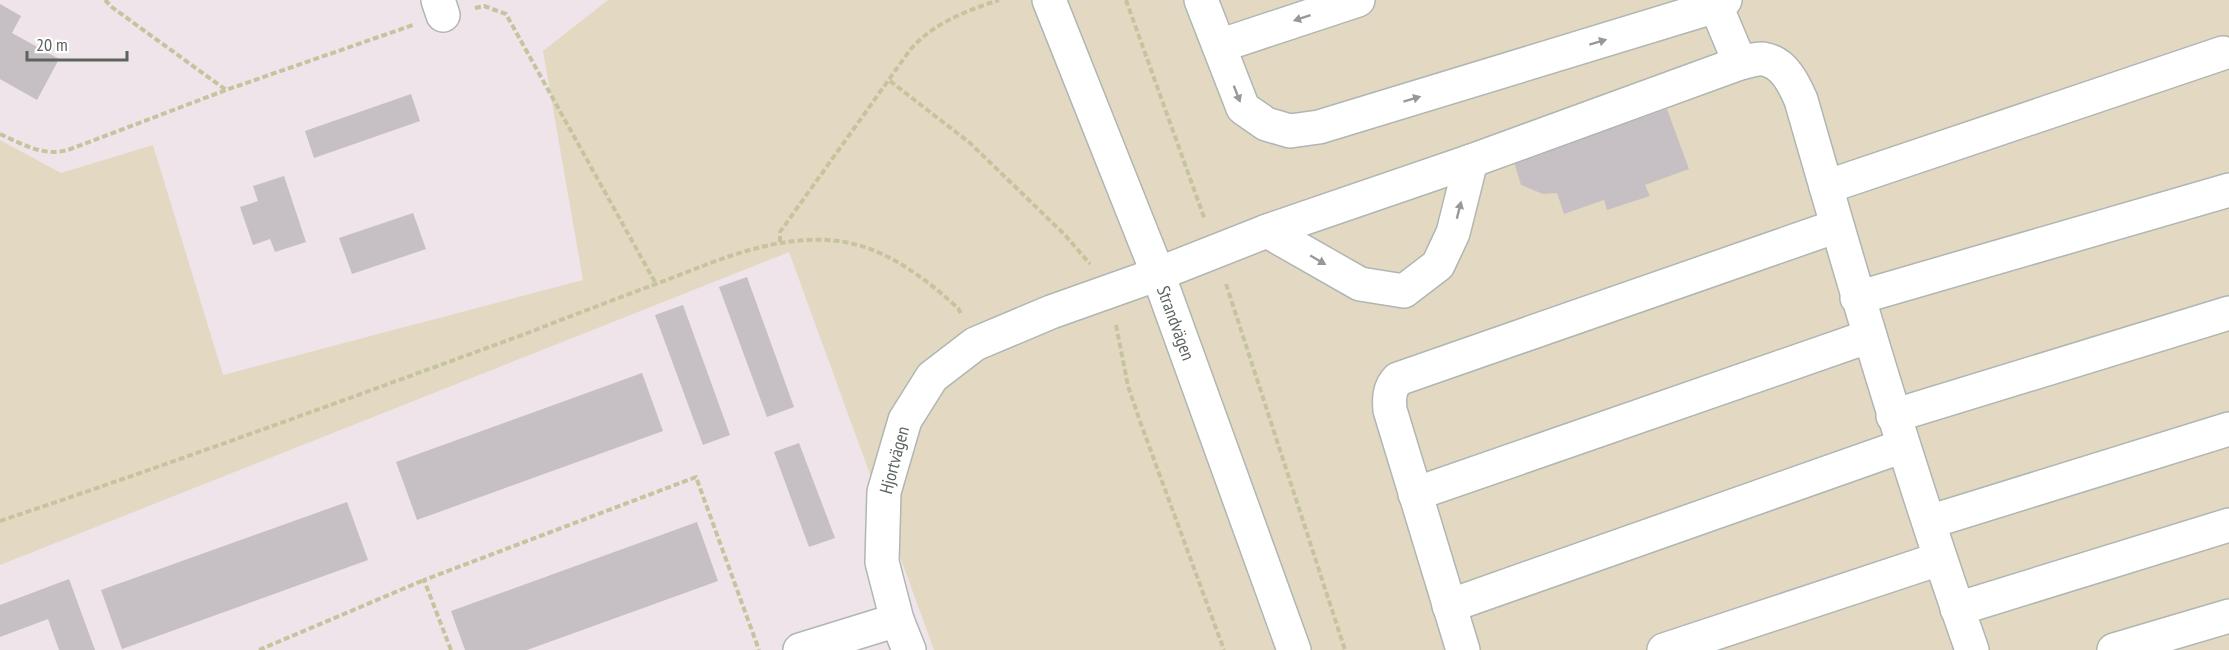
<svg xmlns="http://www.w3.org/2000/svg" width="2229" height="650" viewBox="0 0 2229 650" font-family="'PT Sans Narrow',sans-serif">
  <rect width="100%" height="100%" fill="#eee4e9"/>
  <polygon fill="#e3d9c3" points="608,0 2229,0 2229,650 934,650 789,252 0,565 0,140 61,173 153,145 223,375 583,280 543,51"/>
  <g fill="#c6bfc4">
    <polygon points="0,4 21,16 12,33 59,59 37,100 0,79"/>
    <polygon points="411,94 420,121 314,158 305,131"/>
    <polygon points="1667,109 1689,169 1645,185 1650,196 1607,210 1604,200 1564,214 1557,193 1543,194 1521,185 1514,162"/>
    <polygon points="284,176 306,242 275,252 270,239 253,245 240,207 258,201 253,186"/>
    <polygon points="413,213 426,249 352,274 339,238"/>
    <polygon points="747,277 794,407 767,417 719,287"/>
    <polygon points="683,305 730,435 703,445 655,315"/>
    <polygon points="642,373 663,431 417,520 396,462"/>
    <polygon points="799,443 835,538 809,547 774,452"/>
    <polygon points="347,502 368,560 122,649 101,590"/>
    <polygon points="697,522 718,581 527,650 465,650 451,611"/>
    <polygon points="69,579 95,650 59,650 48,619 0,637 0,605"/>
  </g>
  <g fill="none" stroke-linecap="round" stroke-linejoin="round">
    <g stroke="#b0b6b2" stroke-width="36">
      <g id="minor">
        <polyline points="438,0 443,15"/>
        <polyline points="1049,0 1158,274 1294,650"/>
        <polyline points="1201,0 1243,108 1266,124 1290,131 1319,127 1716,6 1725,0"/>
        <polyline points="1716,6 1740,63"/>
        <polyline points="1219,46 1358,0"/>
        <polyline points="1826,187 2223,53"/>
        <polyline points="1267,231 1360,284 1404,291 1438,265 1453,233 1471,161"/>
        <polyline points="1857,298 2229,190"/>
        <polyline points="1893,416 2229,313"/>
        <polyline points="1415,494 1870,336"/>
        <polyline points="1929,522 2229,429"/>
        <polyline points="1449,606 1903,446"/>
        <polyline points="1957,609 2229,525"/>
        <polyline points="800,650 897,620"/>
        <path d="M909,650L897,620L882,562L884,492L905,420L932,377L975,344L1051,312L1158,274L1267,231L1471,161L1740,63C1747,62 1756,58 1763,59C1784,62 1794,84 1801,100C1854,285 1908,469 1972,650"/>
        <path d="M1463,650L1390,410C1389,399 1389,388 1398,379L1837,226"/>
        <polyline points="1664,650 1939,559"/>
        <polyline points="2114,650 2229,616"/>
      </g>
    </g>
    <g stroke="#c6c49e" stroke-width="4" stroke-dasharray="6 3" stroke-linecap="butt">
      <polyline points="105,0 113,8 226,90"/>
      <polyline points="1126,0 1205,220"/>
      <polyline points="475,8 484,6 506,14 656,284"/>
      <polyline points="890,81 970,143 1065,235 1090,264"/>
      <path d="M0,134C22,144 44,157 68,150L226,90L413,25"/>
      <path d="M780,242V232L910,50C933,23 966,11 999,0"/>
      <polyline points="1226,284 1345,650"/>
      <polyline points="1116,325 1128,386 1141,424 1224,650"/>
      <path d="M0,521C176,462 350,398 525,334C571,316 618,298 664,281C718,260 770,237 828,240C880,243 921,275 958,308L961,314"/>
      <polyline points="259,650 424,580"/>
      <polyline points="451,650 424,580 696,477 759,650"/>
    </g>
    <use href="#minor" stroke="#fff" stroke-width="33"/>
  </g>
  <defs><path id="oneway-solid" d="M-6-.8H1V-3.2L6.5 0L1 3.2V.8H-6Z" transform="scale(1.5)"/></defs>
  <g fill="#959a96">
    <use href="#oneway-solid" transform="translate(1302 18) rotate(162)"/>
    <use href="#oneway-solid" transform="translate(1598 42) rotate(-17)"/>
    <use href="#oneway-solid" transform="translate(1237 94) rotate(69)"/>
    <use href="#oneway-solid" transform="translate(1412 99) rotate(-17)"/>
    <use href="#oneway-solid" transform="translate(1459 210) rotate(-76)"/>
    <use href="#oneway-solid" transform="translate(1318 260) rotate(30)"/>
  </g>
  <g text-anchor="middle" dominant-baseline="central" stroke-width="6" stroke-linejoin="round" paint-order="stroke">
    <g font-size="18" fill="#5c645e" stroke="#fff">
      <text transform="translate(1176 323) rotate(70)">Strandvägen</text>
      <text transform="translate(894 460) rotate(-75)">Hjortvägen</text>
    </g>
  </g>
  <path d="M27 51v9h100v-9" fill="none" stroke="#5c645e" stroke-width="3"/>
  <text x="36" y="51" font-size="18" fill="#5c645e" stroke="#ffffff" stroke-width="4.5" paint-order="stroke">20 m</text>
</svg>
